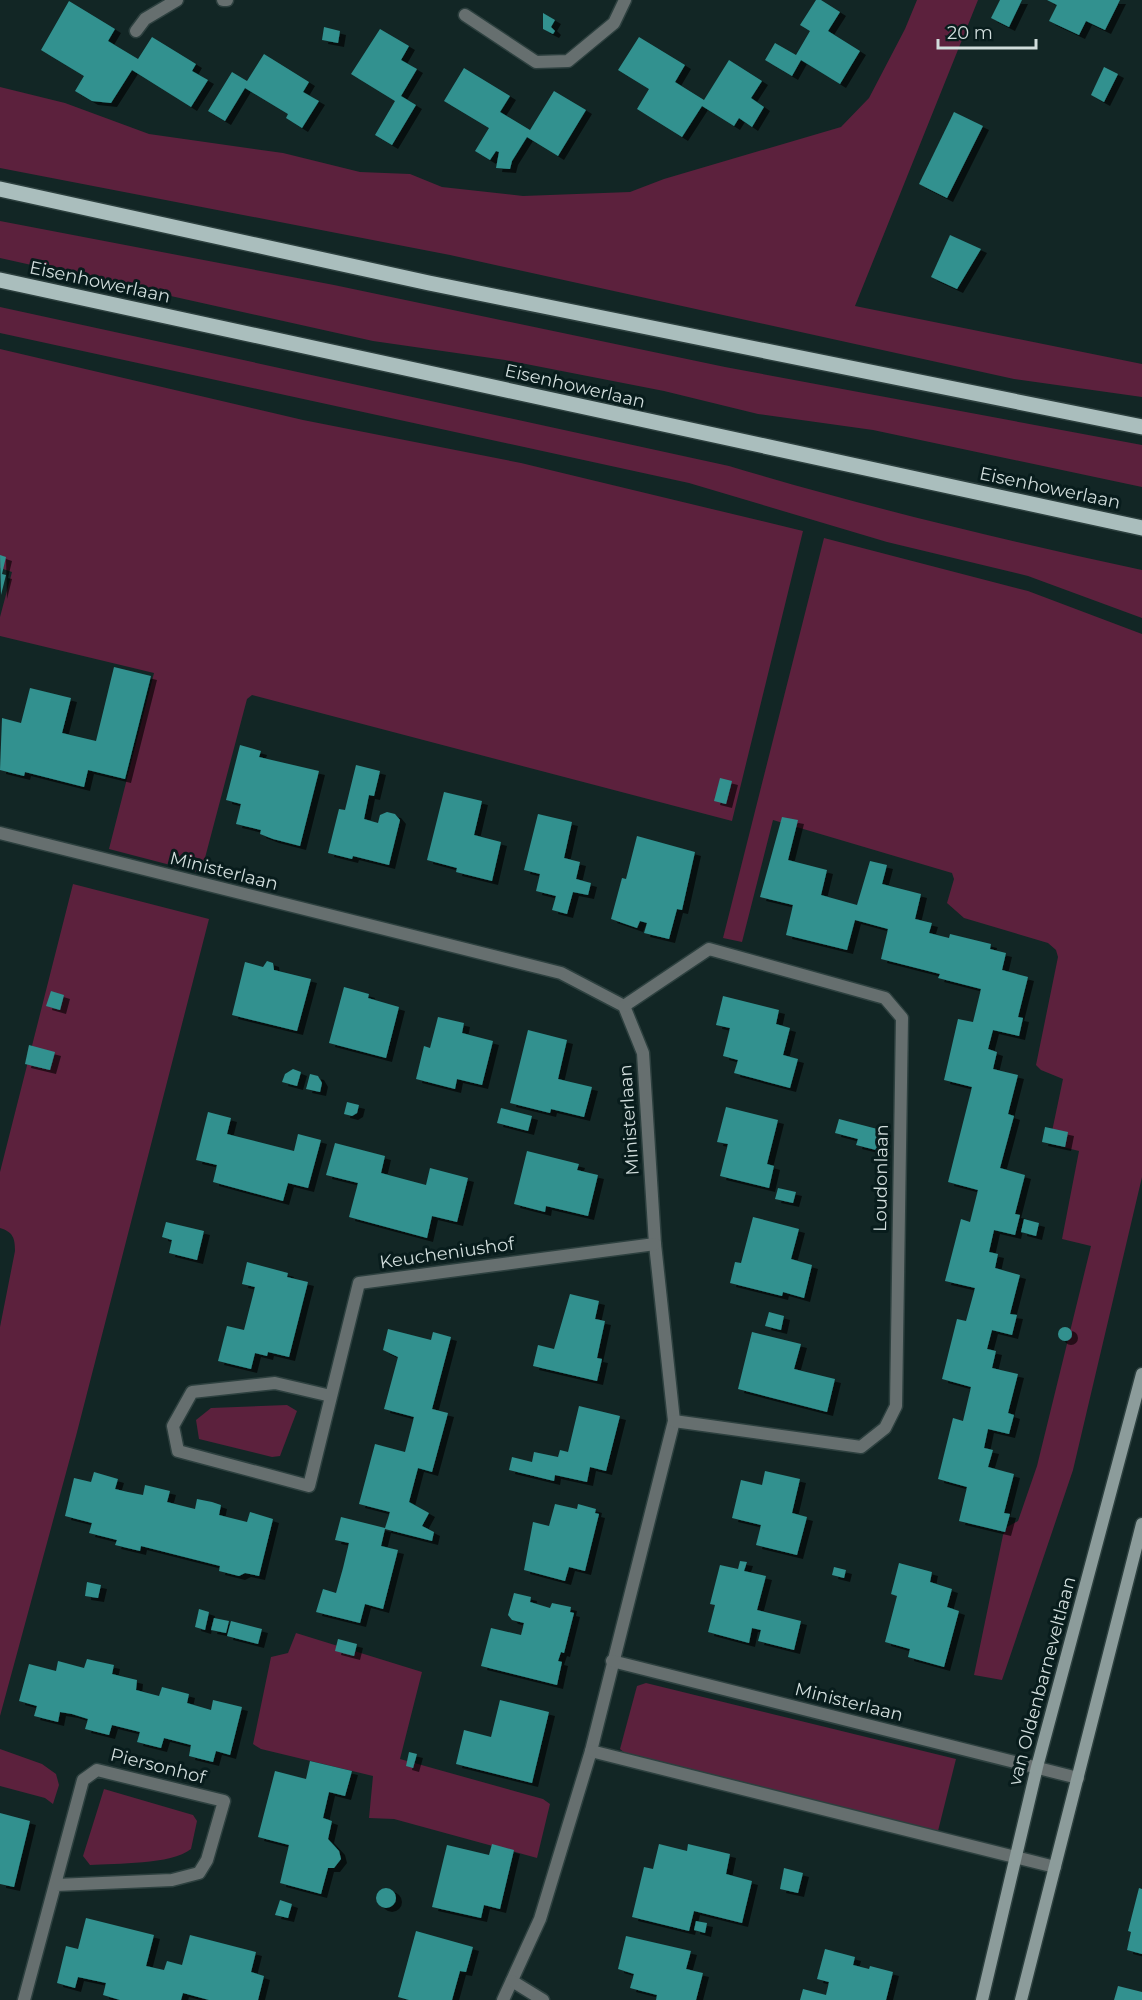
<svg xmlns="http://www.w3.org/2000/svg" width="1142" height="2000" viewBox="0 0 1142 2000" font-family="Montserrat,sans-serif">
  <defs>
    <filter id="shadow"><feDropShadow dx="6" dy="4" stdDeviation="0" flood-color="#0009"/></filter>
  </defs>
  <rect width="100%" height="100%" fill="#122625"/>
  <g fill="#5c213d">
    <polygon points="917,0 978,0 855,306 1142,364 1142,397 1014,379 450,255 0,168 0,87 65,103 149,134 283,153 360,172 410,174 442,187 523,196 630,192 664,179 841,127 869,98 905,29"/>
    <polygon points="0,221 334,285 725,367 1142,445 1142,487 873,430 758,414 664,391 505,360 373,341 0,258"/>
    <path d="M0,307L729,466C865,507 1004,540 1142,570V618L1028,576L887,542L689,483L0,333Z"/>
    <polygon points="0,349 303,420 521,463 803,531 732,821 252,695 247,699 201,873 109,849 154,673 0,636 0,617 12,572 0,568"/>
    <polygon points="824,538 1028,591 1142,634 1142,1177 1073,1470 1002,1680 974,1675 1003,1535 1007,1527 1018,1521 1037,1466 1091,1246 1062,1239 1079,1151 1055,1145 1050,1141 1063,1079 1041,1070 1036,1065 1058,957 1056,950 1048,943 964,918 947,903 954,879 952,873 773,820 742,942 723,938"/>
    <path d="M73,884L209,919L76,1436L0,1716V1327L15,1251C15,1238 13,1232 0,1228V1172Z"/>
    <polygon points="287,1405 297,1411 280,1456 272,1457 199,1439 196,1420 211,1408"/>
    <polygon points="296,1633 422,1672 400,1759 543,1799 550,1804 537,1858 394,1819 369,1818 373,1776 261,1749 253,1744 271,1657 288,1653"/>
    <polygon points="646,1683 956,1759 938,1831 811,1805 627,1755 620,1749 637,1686"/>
    <polygon points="0,1749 42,1764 56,1774 59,1785 53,1804 45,1798 0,1786"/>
    <path d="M104,1789L193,1815L197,1821L191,1849C171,1865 116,1863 90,1865L83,1856Z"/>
  </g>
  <g fill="#31918f" filter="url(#shadow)">
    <polygon points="816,0 821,0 840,12 828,31 860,51 840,84 801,60 792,76 765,60 775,43 796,55 810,31 800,25"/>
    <polygon points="1000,0 1022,0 1009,27 991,18"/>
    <polygon points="1047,0 1120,0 1105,30 1086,21 1079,35 1049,21 1057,5"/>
    <polygon points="69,1 115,29 108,41 138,59 152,37 196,64 192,71 208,80 191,107 132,70 111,103 92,101 75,91 84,76 41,50"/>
    <polygon points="543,13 555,20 551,27 555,31 553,34 543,29"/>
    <polygon points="324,27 340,31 338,43 322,40"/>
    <polygon points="380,29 409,46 401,60 417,69 401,96 416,105 392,145 375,135 395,101 351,74"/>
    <polygon points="639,37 685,65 675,82 704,100 729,60 762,81 751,98 764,107 752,127 739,118 734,126 702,106 682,137 637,109 649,89 618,70"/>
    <polygon points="264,54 309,82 303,92 319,101 302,128 286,118 288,114 245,88 225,121 208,111 232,72 247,81"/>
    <polygon points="1104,67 1118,74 1104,102 1091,95"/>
    <polygon points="464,68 510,96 500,112 530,130 554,91 586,110 558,156 527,137 512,161 510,169 496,168 499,152 496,151 490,160 475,151 489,128 444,101"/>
    <polygon points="954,112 983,126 947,198 919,184"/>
    <polygon points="950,235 981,249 957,289 931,277"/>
    <polygon points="0,555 6,557 2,574 6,575 1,595"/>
    <polygon points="114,667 151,676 125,779 88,770 84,787 25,772 24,776 0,770 2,718 21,723 30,688 71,698 62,733 96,741"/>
    <polygon points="240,745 261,751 259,757 319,771 300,846 273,839 260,834 261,830 236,824 241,804 226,800"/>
    <polygon points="356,765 380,771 374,796 369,795 364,819 378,823 380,815 387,812 395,814 400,820 389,865 353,856 352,859 328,853 339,809 345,810"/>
    <polygon points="720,778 732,781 726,804 714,801"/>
    <polygon points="444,792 482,801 474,835 501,842 492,881 456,872 457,868 427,860"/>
    <polygon points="538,814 572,822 564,858 580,862 576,879 591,883 588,895 573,892 567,914 552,910 556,896 536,891 540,874 524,870"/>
    <polygon points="782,817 798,820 788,860 827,870 821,895 857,905 870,861 887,865 882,884 921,894 915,919 932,923 929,933 949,938 950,934 991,944 990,949 1006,953 1002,970 1028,977 1018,1017 1023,1018 1019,1036 993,1030 988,1049 997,1052 993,1069 1018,1075 1008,1114 1014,1116 1000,1168 1025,1175 1015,1214 1020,1215 1015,1235 994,1230 989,1252 998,1254 995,1268 1020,1275 1010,1314 1017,1315 1012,1335 992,1330 987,1349 996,1351 992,1368 1018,1374 1008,1413 1014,1415 1009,1434 988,1429 984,1448 993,1450 988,1467 1014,1474 1004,1513 1010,1514 1005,1532 959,1521 967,1487 938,1479 953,1418 963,1421 971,1387 942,1379 957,1319 966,1321 975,1288 945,1281 961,1219 970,1222 978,1190 948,1182 972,1087 944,1080 958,1019 973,1022 981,989 938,978 940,974 881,959 888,929 855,920 847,950 786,935 793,905 760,897"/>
    <polygon points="637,836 695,852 682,910 677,909 669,939 644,933 647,923 640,921 637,928 611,919 622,878 626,879"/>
    <polygon points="267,961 273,963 274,970 311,979 297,1031 232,1015 245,962 263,967"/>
    <polygon points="344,987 369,994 368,998 399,1007 386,1058 329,1043"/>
    <polygon points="51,991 64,995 60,1010 46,1006"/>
    <polygon points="723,996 779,1010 776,1024 790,1028 783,1055 798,1059 790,1088 734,1073 738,1060 723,1056 730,1028 716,1025"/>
    <polygon points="438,1017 464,1023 462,1033 493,1041 482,1085 457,1079 455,1089 416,1079 424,1046 430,1048"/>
    <polygon points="528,1030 567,1040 558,1079 592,1087 584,1117 551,1109 550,1113 510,1103"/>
    <polygon points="29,1045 55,1052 50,1070 25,1064"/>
    <polygon points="293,1069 301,1072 297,1086 282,1082 285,1074"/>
    <polygon points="310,1074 318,1076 322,1083 320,1092 306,1089"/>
    <polygon points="347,1102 359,1105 357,1113 352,1116 344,1114"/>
    <polygon points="726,1107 778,1120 767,1164 774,1166 769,1188 720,1176 728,1144 717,1142"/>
    <polygon points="501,1108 532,1116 528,1131 497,1123"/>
    <polygon points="208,1112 231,1118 227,1134 294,1151 298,1134 321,1140 308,1188 288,1183 283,1201 213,1182 217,1165 196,1160"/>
    <polygon points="839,1119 885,1131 880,1151 856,1145 858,1139 835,1133"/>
    <polygon points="1045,1127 1068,1132 1065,1147 1042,1142"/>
    <polygon points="335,1143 385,1156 381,1173 426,1185 430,1168 468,1178 457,1222 432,1216 427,1238 349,1217 358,1183 326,1175"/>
    <polygon points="527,1151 579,1164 577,1170 598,1175 588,1216 546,1206 545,1212 514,1204"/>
    <polygon points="778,1188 796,1192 793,1203 775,1199"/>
    <polygon points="753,1217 799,1229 791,1259 812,1265 804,1298 783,1292 782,1296 730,1283 735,1262 741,1263"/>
    <polygon points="1024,1219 1039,1223 1036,1236 1021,1232"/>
    <polygon points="166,1222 204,1231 197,1260 169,1253 172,1240 162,1237"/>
    <polygon points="247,1262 288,1273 287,1277 308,1282 289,1357 268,1352 267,1356 255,1353 251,1369 218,1361 227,1326 244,1330 255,1287 242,1284"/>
    <polygon points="570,1294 599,1301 595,1319 605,1321 597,1358 602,1359 597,1381 533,1366 538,1345 554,1349"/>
    <polygon points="769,1312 784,1316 781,1330 765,1326"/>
    <circle cx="1065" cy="1334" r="7"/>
    <polygon points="388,1329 431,1340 433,1332 451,1337 432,1409 448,1413 432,1472 418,1468 409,1502 429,1513 422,1526 434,1532 432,1541 385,1529 381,1546 398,1550 383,1609 365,1604 360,1623 316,1612 323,1589 336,1593 343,1568 349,1543 335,1540 341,1517 385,1528 390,1512 359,1504 375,1444 405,1452 414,1417 384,1409 398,1357 383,1350"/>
    <polygon points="752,1332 801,1344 794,1369 835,1379 827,1412 738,1389"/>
    <polygon points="579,1406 620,1416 606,1471 590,1467 587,1482 555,1475 554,1481 509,1470 512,1457 532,1462 534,1452 558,1457 560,1450 568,1452"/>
    <polygon points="765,1471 800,1479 792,1513 807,1517 797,1555 756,1545 761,1525 732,1518 741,1480 762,1485"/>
    <polygon points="94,1472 118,1479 115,1489 128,1492 143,1495 145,1485 170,1491 167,1502 195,1509 197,1499 212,1502 221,1505 219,1515 247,1522 250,1512 273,1519 259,1576 245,1573 239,1576 219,1571 220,1566 141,1546 140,1551 115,1545 117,1540 89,1533 92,1523 65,1516 74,1478 91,1482"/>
    <polygon points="555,1504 577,1509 578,1504 596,1509 595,1513 599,1514 585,1571 569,1567 565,1581 524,1570 533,1522 549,1526"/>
    <polygon points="740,1561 747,1562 744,1571 766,1576 757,1610 801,1621 794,1650 758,1641 761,1630 752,1628 749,1643 708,1632 715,1605 710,1604 720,1565 738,1569"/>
    <polygon points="899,1563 932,1572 930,1582 952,1589 947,1607 959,1611 944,1667 908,1657 910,1649 885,1642 897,1596 891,1594"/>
    <polygon points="834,1567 846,1570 844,1578 832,1575"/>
    <polygon points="87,1582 101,1585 98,1598 85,1596"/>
    <polygon points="514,1593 531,1597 530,1602 550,1608 552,1603 571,1607 570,1612 574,1613 564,1653 561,1652 558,1661 562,1662 557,1685 481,1666 491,1628 521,1635 524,1623 512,1620 508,1615"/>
    <polygon points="199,1609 209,1612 205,1630 195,1627"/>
    <polygon points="214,1618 229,1621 226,1633 211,1630"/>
    <polygon points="231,1621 262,1629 258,1644 227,1636"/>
    <polygon points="338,1639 357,1644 354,1656 335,1651"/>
    <polygon points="87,1659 114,1665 112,1674 137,1680 136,1690 159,1696 162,1687 189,1694 187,1703 211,1710 213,1700 242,1707 230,1755 216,1751 213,1762 189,1756 191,1745 164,1738 161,1748 137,1742 140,1732 112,1725 109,1735 85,1729 88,1719 72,1714 60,1712 58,1722 34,1716 37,1706 19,1701 29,1664 56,1671 58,1661 84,1668"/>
    <polygon points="500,1700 549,1712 532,1783 456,1764 464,1730 491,1737"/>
    <polygon points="409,1752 417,1754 413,1768 406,1766"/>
    <polygon points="310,1761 352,1771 345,1796 329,1792 323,1818 332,1821 328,1839 339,1851 341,1859 334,1868 328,1868 321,1894 280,1883 289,1845 258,1837 275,1771 306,1779"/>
    <polygon points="0,1813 30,1821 14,1887 0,1884"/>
    <polygon points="492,1844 514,1850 500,1909 484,1905 481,1918 432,1907 447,1845 489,1855"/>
    <polygon points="659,1844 687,1851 688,1844 730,1854 726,1874 752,1881 742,1923 694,1911 689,1931 632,1917 644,1867 653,1869"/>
    <polygon points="784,1868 803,1873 798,1893 780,1889"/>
    <circle cx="386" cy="1898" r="10"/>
    <polygon points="1139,1888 1142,1889 1142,1954 1127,1950 1131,1932 1128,1931"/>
    <polygon points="280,1900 292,1904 288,1918 275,1915"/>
    <polygon points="86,1918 154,1935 146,1966 164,1970 167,1961 182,1965 190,1935 256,1952 251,1972 264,1976 258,2000 209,2000 183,1993 181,2000 120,2000 103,1995 106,1983 78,1977 75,1988 57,1983 66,1946 78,1949"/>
    <polygon points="696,1921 707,1923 705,1933 694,1930"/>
    <polygon points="416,1931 473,1947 466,1972 460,1971 452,2000 409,2000 398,1997"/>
    <polygon points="626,1936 691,1951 686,1969 703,1973 696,2000 656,2000 657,1995 630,1988 634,1974 618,1969"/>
    <polygon points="825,1949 855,1957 853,1965 869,1969 870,1966 893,1972 886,2000 800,2000 803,1989 826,1995 829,1982 817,1979"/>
    <polygon points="1118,1986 1142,1992 1142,2000 1114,2000"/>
  </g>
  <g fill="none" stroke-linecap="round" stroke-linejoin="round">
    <g stroke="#2d403f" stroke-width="15">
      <g id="minor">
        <polyline points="223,0 227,0"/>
        <polyline points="465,15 536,62 568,61 614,23 625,0"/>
        <polyline points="136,31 145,19 177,0"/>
        <polyline points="0,833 561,973 624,1006 643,1053 655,1244 674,1421 591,1751 540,1919 503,2000"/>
        <polyline points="624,1006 709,949 885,998 902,1018 896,1406 885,1428 861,1447 674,1421"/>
        <polyline points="331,1396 275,1383 192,1392 173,1426 178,1451 309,1486 359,1283 655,1244"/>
        <polyline points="612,1661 1078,1778"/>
        <polyline points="591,1751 1055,1867"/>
        <polyline points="512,1981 543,2000"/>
        <polyline points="24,2000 83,1780 97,1770 224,1801 207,1860 199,1873 172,1880 56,1885"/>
      </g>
    </g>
    <g stroke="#2d403f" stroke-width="15">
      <g id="secondary">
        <polyline points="982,2000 1037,1767 1142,1374"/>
        <polyline points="1021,2000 1142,1524"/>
      </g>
    </g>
    <g stroke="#2d403f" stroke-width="18">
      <g id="primary">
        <polyline points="0,189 429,283 1142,427"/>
        <polyline points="0,280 1142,528"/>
      </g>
    </g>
    <use href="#minor" stroke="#666f6f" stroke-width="12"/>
    <use href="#secondary" stroke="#8c9c9b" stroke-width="12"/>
    <use href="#primary" stroke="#aabebd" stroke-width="15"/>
  </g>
  <g text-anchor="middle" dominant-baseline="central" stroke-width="6" stroke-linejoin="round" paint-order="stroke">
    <g font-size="18" fill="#d1dddc" stroke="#081c1c">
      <text transform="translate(100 282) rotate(12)">Eisenhowerlaan</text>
      <text transform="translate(575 386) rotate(13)">Eisenhowerlaan</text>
      <text transform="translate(1050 488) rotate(12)">Eisenhowerlaan</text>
      <text transform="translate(224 871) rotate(14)">Ministerlaan</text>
      <text transform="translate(629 1120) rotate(-94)">Ministerlaan</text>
      <text transform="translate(881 1178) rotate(-89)">Loudonlaan</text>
      <text transform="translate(447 1253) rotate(-8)">Keucheniushof</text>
      <text transform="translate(1042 1681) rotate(-75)">van Oldenbarneveltlaan</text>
      <text transform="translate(849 1702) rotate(14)">Ministerlaan</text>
      <text transform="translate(158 1766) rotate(14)">Piersonhof</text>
    </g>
  </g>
  <path d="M938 39v9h98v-9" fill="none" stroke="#d1dddc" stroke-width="3"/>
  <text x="947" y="39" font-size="18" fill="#d1dddc" stroke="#081c1c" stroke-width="4.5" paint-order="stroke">20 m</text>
</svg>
